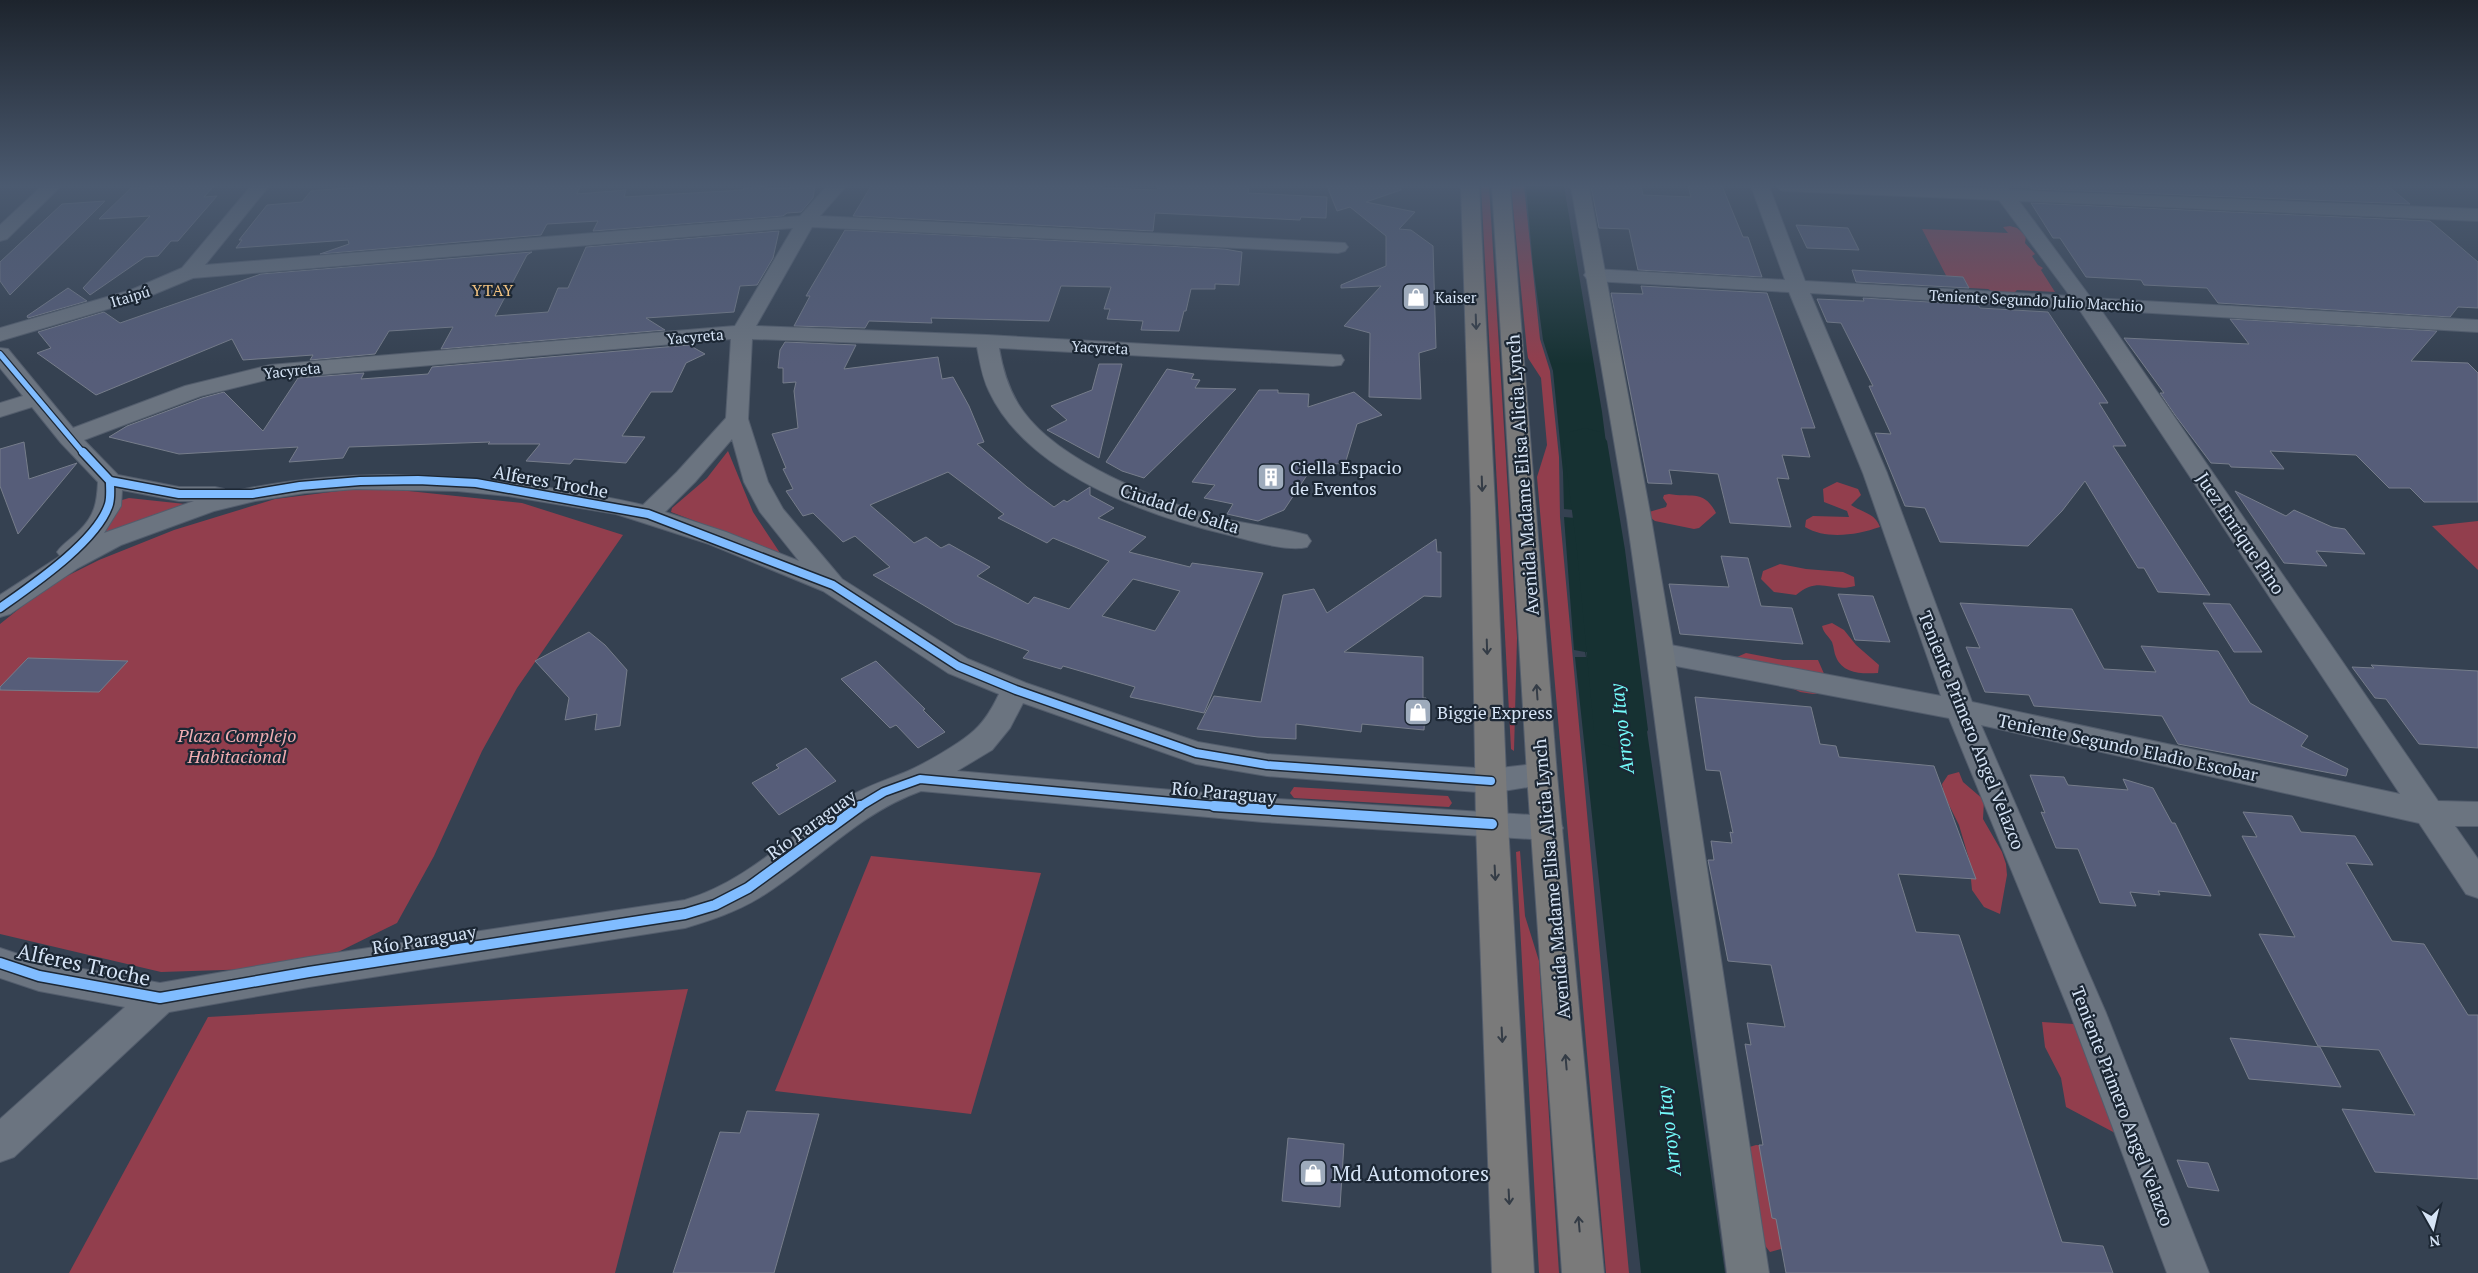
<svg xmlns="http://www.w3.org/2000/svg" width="2478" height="1273" viewBox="0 0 2478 1273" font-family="'PT Serif',serif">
  <rect width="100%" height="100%" fill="#354151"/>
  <g fill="#923e4d">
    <polygon points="1481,186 1489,186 1517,638 1514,751 1511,749"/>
    <polygon points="1511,186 1524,186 1540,339 1550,371 1559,457 1560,517 1629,1273 1606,1273 1537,477 1547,445 1541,378 1528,358 1527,351"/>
    <polygon points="2010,226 2017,228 2026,236 2025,243 2035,254 2032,256 2038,265 2043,268 2041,270 2055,292 2017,290 2014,293 1995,293 1988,289 1952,287 1922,229 2008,233 2003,227"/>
    <polygon points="728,451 753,512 780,553 671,512 672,508 707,478"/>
    <path d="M1837,482L1858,489L1861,495L1851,505C1863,513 1875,513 1880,527C1856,535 1827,540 1805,527L1806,520L1813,516L1849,517L1847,511L1824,502L1823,489Z"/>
    <polygon points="371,487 522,503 623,535 517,688 482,751 434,856 397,923 326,958 255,969 161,972 0,934 0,624 49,585 99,560 174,530 275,499"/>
    <path d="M1669,494C1690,498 1704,489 1716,513L1699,528L1694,529L1655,521L1651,518L1649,512L1666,507L1667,504L1663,498L1664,495Z"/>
    <polygon points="129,498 185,504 102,534 115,516 122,500"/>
    <polygon points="2478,521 2478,570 2432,526"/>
    <path d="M1780,564L1806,569L1843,572L1854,577L1855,586C1831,593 1819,575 1796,595L1774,592L1761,579L1763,571Z"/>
    <path d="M1832,623L1844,630L1856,645L1879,665L1878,673C1862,674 1843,674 1836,657C1834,653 1834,647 1832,642C1828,635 1824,634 1822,626Z"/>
    <polygon points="1746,653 1783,660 1818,660 1829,685 1826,693 1813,694 1800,692 1775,680 1750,673 1737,657"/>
    <polygon points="1959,772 1963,782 1984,800 1983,819 2002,852 2006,864 2007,875 2000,914 1984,907 1972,890 1969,859 1959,825 1944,795 1942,784 1948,775"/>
    <polygon points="1294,787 1448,796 1452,803 1449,807 1294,798 1290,793"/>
    <polygon points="1520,851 1525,916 1539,961 1559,1273 1539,1273 1516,852"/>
    <polygon points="871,856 1041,873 971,1114 775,1091"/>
    <polygon points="688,989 615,1273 69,1273 208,1017"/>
    <polygon points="2042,1022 2074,1024 2090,1051 2115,1133 2066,1107 2061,1078 2045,1047"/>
    <polygon points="1756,1145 1773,1146 1785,1248 1770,1252 1747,1223 1743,1149"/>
  </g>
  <polygon fill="#163132" points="1526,186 1564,186 1602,412 1615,513 1575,510 1575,517 1616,520 1636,655 1586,652 1587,658 1637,662 1725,1273 1641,1273 1575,657 1586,657 1585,652 1574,650 1564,517 1575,518 1574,510 1564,509 1563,472 1553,371 1543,340 1533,265"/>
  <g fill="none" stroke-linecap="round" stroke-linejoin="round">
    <polygon fill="#163132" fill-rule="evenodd" points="1585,428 1600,432 1607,441 1625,550 1648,730 1640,744 1621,750 1602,744 1594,730 1577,550 1563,441 1570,432"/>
  </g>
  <g fill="#565d79" stroke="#767d8b" fill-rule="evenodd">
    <polygon points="158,186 214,186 204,197 217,196 178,241 171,241 158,256 145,257 90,295 83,288 150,216 99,219 131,188"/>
    <polygon points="370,186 580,186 577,194 626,190 624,197 743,190 744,188 766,186 766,189 815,186 813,198 801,212 787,213 783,216 593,231 598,221 547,224 541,235 320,254 349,244 348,240 236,248 242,240 239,240 267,205 302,202 311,191"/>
    <polygon points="871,186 1103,186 1102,188 1157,190 1158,186 1249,186 1248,193 1327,197 1326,218 1301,217 1300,220 1155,213 1153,231 853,216"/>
    <polygon points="1327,186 1400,186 1401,190 1366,202 1415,212 1399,229 1411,230 1433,246 1436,348 1419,353 1421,399 1369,397 1370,333 1344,326 1381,286 1341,288 1341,285 1386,266 1386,236 1350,207 1337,211"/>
    <polygon points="1591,186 1641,186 1643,195 1691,197 1688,186 1722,186 1743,237 1748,237 1762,277 1638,270 1629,229 1599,228"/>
    <polygon points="2031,186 2388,186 2410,204 2031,189"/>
    <polygon points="105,201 10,295 0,281 0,262 62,204"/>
    <polygon points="2031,203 2430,221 2478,262 2478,308 2458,307 2450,317 2218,303 2207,288 2144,285 2141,280 2086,277 2060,238 2053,238"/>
    <polygon points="1796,225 1848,228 1859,250 1807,248"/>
    <polygon points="845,230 1224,249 1242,252 1239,285 1215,284 1215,289 1191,289 1186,311 1184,311 1179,331 1141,330 1143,321 1107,319 1110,309 1104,309 1111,287 1061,286 1049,321 931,318 932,323 869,321 865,328 794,326 810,296 806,296"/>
    <polygon points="779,231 773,258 757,285 740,286 734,312 646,318 665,330 441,349 453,327 389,331 375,354 310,360 313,355 243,360 232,339 96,395 37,353 51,348 38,332 104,312 120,323 261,274 532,252 527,255 495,316 548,312 558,288 568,288 586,247"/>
    <polygon points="1852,270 1963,277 1969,288 1856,282"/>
    <polygon points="1641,286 1767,293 1815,428 1801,428 1810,457 1782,455 1789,479 1777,478 1791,527 1730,523 1718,474 1669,470 1672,484 1648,483 1611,293 1643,294"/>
    <polygon points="68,288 87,301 28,318 27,316"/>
    <polygon points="1863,298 1978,305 1980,308 2048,312 2108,403 2099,403 2126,446 2113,446 2210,595 2158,592 2144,568 2138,568 2085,481 2062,511 2028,546 1940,542 1925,508 1905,506 1875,433 1891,434 1869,386 1873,386 1841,323 1827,322 1817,299 1864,301"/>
    <polygon points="2230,319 2437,331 2411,361 2468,363 2478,373 2478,502 2424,502 2410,488 2389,488 2356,455 2270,451 2284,469 2231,467 2229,464 2211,463 2175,415 2160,393 2164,393 2124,338 2249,344"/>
    <path d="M785,342L856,345L844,369L938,357L942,379L953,377L969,406L984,442L977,444L1027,487L1054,507L1064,500L1067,502L1090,487V495L1114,508L1098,518L1146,537L1129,552L1190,567L1192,563L1263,573L1204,713L1130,697L1135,687L1063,666L1061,669L1023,658L1029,651L955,624L873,575L890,567L855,536L843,542L813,513L803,516L786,491L793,489L783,469L786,468L772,434L798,428L794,391L796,382L783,383V368H778L780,350ZM948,472L1004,514L998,518L1047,543L1053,538L1109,561L1069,609L1034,597L1028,604L977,576L990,567L949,544L941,548L926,537L914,543L870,505ZM1133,579L1180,591L1155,631L1102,616Z"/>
    <polygon points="689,345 705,354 686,363 672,392 651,392 622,436 645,437 626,463 574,459 570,464 526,461 540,444 488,444 490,442 349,447 343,458 289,462 298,447 179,454 109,437 127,426 202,398 224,392 263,431 298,378 364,373 361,379 428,374 432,367"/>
    <polygon points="1099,364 1122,364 1099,458 1047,430 1067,420 1051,406 1092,390"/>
    <polygon points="1167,369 1194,374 1191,379 1200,380 1195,388 1236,389 1144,478 1122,471 1106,462"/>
    <polygon points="1259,390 1278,390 1278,393 1309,394 1308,407 1354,392 1382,415 1357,424 1345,464 1315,463 1284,510 1258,521 1227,514 1233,504 1204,498 1215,485 1192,482"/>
    <polygon points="24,442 29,479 77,463 18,534 0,486 0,449"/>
    <polygon points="2235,491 2286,516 2294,510 2332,527 2345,529 2365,554 2316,551 2327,566 2284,563"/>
    <polygon points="1436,539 1437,552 1441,552 1441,597 1424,596 1344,652 1423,657 1423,698 1426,698 1424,730 1362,724 1361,732 1296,724 1296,739 1258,737 1197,729 1214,696 1261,702 1283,595 1314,589 1327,613"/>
    <polygon points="1721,556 1748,558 1761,606 1792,608 1803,644 1680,634 1669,584 1729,587"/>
    <polygon points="1838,594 1873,596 1890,642 1855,640"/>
    <polygon points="1960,603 2072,609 2104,669 2156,672 2141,646 2218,651 2250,703 2308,736 2301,746 2348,769 2346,776 2178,744 2162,716 2034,706 2029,695 1985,692 1966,647 1980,648"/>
    <polygon points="2203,603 2230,604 2262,652 2234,652"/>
    <polygon points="589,632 605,645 627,670 620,726 595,730 597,714 565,720 569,698 535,661"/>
    <polygon points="28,658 128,661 99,692 0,690 0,687"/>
    <polygon points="876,661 925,709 923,710 945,732 918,748 896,725 890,728 841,679"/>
    <polygon points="2371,665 2478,671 2478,748 2419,744 2386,699 2375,698 2352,667 2374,668"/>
    <polygon points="1695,697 1811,707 1820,744 1836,746 1839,757 1934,766 1976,879 1898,874 1916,932 1959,935 2062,1242 2103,1246 2113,1273 1786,1273 1776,1219 1772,1218 1759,1145 1763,1145 1745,1044 1751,1045 1747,1023 1785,1027 1771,965 1728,961 1708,860 1714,860 1711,841 1732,843 1730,832 1733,833 1720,771 1706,770"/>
    <polygon points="806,748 836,781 779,815 752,783 779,768 776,765"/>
    <polygon points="2030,775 2064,777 2068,785 2128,790 2123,779 2153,788 2172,823 2175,823 2211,896 2158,891 2160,895 2130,892 2136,906 2100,903 2078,849 2056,848 2041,812 2045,813"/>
    <polygon points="2243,812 2292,816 2301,832 2355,836 2373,865 2346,863 2392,941 2424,944 2468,1015 2478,1015 2478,1179 2375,1172 2342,1109 2415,1115 2379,1050 2318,1046 2259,934 2295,937 2242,836 2257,837"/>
    <polygon points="2230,1038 2320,1047 2341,1087 2249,1079"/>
    <polygon points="747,1111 819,1114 774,1273 673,1273 720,1132 740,1133"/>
    <polygon points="1288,1138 1344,1144 1340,1207 1282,1201"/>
    <polygon points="2177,1160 2208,1163 2219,1191 2188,1187"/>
  </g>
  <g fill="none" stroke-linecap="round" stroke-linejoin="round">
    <g stroke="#535d6c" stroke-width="2">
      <g id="minor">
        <polygon points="42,186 61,186 7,239 0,241 0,225"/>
        <path d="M251,186H269L205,265L800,216L827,186H846L820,216L1345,243L1348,247L1345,251L1338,253L812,227L756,326L987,335L1341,355L1344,360L1341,365L1333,366L999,348C1003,371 1009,392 1023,411C1060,463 1165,504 1225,519C1252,525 1280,528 1307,535L1311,541L1307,547C1287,552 1249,540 1229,535C1147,516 1027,473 989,391C982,377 980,362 977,347L752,339L748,419L768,482L783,509L842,579L968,659L1026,683L1198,742L1267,754L1491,769L1542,763L1553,767L1557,775L1553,783L1491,793L1267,776L1196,764L1023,703L1010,728L992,750L957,771L1263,798L1547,816L1558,819L1563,828L1558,837L1547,840L1263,822L921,791C857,814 816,863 759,898C736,912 711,920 685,928L309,987L169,1012L14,1157L0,1162V1119L125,1007L39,991L0,978V948L39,961L160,983L309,957L685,900C750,881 795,829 852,795C870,785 889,779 908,771C924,764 957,745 970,734C983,724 992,709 999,694L948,673L823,591L709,544L616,514L508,496L457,491L356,489L305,493L255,501L214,511L121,545L78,568L10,614L0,617V595L60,556L57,552C63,543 73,538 80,530C95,515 97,502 98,482L61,443L32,407L0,417V403L23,396L0,368V348L8,349L73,428L185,386L270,365L735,326L793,228L193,278L145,298L0,341V328L131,290L182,268ZM731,339L726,418L677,472L643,505C612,497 580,493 549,488C441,471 333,468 227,493L224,489L215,487H179L118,475L84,440L201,396L270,379ZM732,439L744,482L760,512L799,561L726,532L665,512L695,482ZM122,490L179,501H194L104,533L121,506Z"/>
        <path d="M1751,186H1769L1805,281L2070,296L1999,200L1786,191L1780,190L1777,186H1911L1991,189L1989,186H2007L2010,190L2478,209V221L2019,201L2091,298L2478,320V332L2101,310L2438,801L2478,802V826H2455L2478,859V898L2466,894L2419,823L1981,725L2106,1013L2209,1273H2167L2070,1013L1949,718L1660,663L1650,660L1646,653L1650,646L1660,643L1941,696L1863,473L1789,292L1594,281L1587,279L1584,275L1587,271L1594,269L1785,280ZM1810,293L2079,309L2400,794L1972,702L1887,473Z"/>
      </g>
    </g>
    <g stroke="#535d6c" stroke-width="2">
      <polygon id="secondary" points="1571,186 1589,186 1651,518 1674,653 1769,1273 1727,1273 1646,653 1627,518"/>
    </g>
    <g stroke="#535d6c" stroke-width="2">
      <g id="trunk">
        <polygon points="1461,186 1479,186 1495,508 1508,824 1534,1273 1492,1273 1476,824 1471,508"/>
        <polygon points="1492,186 1510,186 1557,775 1604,1273 1562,1273 1527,775"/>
      </g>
    </g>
    <use href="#minor" fill="#6b7480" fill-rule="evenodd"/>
    <use href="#secondary" fill="#70777d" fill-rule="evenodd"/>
    <use href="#trunk" fill="#7a7a7a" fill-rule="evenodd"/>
    <g stroke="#1c2734" stroke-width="8">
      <polyline id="cycleway-far2" points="0,354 84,454"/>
    </g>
    <g stroke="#1c2734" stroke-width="11">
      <g id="cycleway-far1">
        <polyline points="83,452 110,481 179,494 252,494 300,486 360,481 418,480 476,483 648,514 833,585 958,666 1016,690 1196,753 1267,765 1491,781"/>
        <path d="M0,608C31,586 98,541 109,504C111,497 110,489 110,481"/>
        <polyline points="859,807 884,792 920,779 1228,807"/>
      </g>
    </g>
    <g stroke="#1c2734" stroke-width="13">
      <g id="cycleway">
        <polyline points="1214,806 1492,824"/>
        <polyline points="0,963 39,976 160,998 309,972 685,914 715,905 748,888 860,806"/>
      </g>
    </g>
    <use href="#cycleway-far2" stroke="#80bcff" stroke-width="5.5"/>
    <use href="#cycleway-far1" stroke="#80bcff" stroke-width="8"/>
    <use href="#cycleway" stroke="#80bcff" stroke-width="10"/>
  </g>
  <defs><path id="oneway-shaft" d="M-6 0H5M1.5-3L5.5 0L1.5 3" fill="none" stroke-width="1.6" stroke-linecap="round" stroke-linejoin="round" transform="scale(1.25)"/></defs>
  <g stroke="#343c46">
    <use href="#oneway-shaft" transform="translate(1476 322) rotate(88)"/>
    <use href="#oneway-shaft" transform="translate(1482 484) rotate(88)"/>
    <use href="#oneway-shaft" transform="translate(1487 647) rotate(88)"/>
    <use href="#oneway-shaft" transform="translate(1537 692) rotate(-94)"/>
    <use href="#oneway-shaft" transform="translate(1495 873) rotate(87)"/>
    <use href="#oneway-shaft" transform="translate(1502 1035) rotate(87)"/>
    <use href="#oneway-shaft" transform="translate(1566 1062) rotate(-95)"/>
    <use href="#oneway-shaft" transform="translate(1509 1197) rotate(87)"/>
    <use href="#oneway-shaft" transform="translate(1579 1224) rotate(-95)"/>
  </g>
  <linearGradient id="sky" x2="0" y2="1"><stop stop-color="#1d242d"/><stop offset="0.51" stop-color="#4b5a70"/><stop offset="1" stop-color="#4b5a70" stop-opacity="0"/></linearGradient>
  <rect width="2478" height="364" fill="url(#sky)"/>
  <defs>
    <g id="shop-square" transform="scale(1.4375)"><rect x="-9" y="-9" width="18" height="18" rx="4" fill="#9eabbc" stroke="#1c2734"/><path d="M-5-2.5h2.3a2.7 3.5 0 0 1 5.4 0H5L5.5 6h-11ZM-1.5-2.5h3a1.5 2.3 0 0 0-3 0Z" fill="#fff"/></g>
    <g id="building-square" transform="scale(1.4375)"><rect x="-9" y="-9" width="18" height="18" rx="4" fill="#9eabbc" stroke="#1c2734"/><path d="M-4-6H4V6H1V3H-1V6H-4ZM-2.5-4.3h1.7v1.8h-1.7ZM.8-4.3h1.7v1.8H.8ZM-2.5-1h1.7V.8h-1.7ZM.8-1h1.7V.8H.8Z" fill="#fff"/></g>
  </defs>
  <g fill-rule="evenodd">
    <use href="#shop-square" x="1416" y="297"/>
    <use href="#building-square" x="1271" y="477"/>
    <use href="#shop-square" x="1418" y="712"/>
    <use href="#shop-square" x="1313" y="1173"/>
  </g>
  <g text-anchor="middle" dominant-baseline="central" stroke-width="4.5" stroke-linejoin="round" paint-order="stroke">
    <g font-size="15" fill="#d6e4f6" stroke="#1c2734">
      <text transform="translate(130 296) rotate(-17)">Itaipú</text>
      <text transform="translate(2036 300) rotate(3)">Teniente Segundo Julio Macchio</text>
      <text transform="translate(695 336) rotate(-5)">Yacyreta</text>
      <text transform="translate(1100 347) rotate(3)">Yacyreta</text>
      <text transform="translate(292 370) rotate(-6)">Yacyreta</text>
    </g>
    <g font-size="15" fill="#d6e4f6" stroke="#1c2734" text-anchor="start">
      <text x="1435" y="297">Kaiser</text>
    </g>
    <g font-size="16" letter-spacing="1" fill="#f4c482" stroke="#1c2734">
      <text x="493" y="290">YTAY</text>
    </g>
    <g font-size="18" fill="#d6e4f6" stroke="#1c2734" text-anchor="start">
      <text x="1290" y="467">Ciella Espacio<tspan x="1290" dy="21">de Eventos</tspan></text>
      <text x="1437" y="712">Biggie Express</text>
    </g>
    <g font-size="18" fill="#d6e4f6" stroke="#1c2734">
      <text transform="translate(1522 475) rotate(-94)">Avenida Madame Elisa Alicia Lynch</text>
      <text transform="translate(551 481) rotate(10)">Alferes Troche</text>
      <text transform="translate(1180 508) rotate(18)">Ciudad de Salta</text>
      <text transform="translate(2241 533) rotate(56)">Juez Enrique Pino</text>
      <text transform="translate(1972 730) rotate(68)">Teniente Primero Angel Velazco</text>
      <text transform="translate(2128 747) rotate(12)">Teniente Segundo Eladio Escobar</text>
      <text transform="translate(1224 792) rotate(5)">Río Paraguay</text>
      <text transform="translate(811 824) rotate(-36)">Río Paraguay</text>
      <text transform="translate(1551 879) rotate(-95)">Avenida Madame Elisa Alicia Lynch</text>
      <text transform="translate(424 939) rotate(-9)">Río Paraguay</text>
      <text transform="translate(2123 1106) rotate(69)">Teniente Primero Angel Velazco</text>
    </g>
    <g font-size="18" font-style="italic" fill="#f1adb2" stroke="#1c2734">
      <text x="237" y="735">Plaza Complejo<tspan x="237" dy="21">Habitacional</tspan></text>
    </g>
    <g font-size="19" font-style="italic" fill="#74fcfb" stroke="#1c2734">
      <text transform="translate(1621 729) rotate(-97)">Arroyo Itay</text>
      <text transform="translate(1668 1131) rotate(-97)">Arroyo Itay</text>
    </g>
    <g font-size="21" fill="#d6e4f6" stroke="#1c2734">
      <text transform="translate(84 964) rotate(12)">Alferes Troche</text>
    </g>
    <g font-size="21" fill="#d6e4f6" stroke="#1c2734" text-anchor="start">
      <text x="1332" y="1173">Md Automotores</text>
    </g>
  </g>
  <g transform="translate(2433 1228) rotate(172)" stroke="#1c2734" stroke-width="4" paint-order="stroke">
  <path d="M0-4L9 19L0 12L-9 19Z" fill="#d6e4f6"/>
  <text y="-8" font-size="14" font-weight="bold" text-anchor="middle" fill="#d6e4f6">N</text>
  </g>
</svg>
